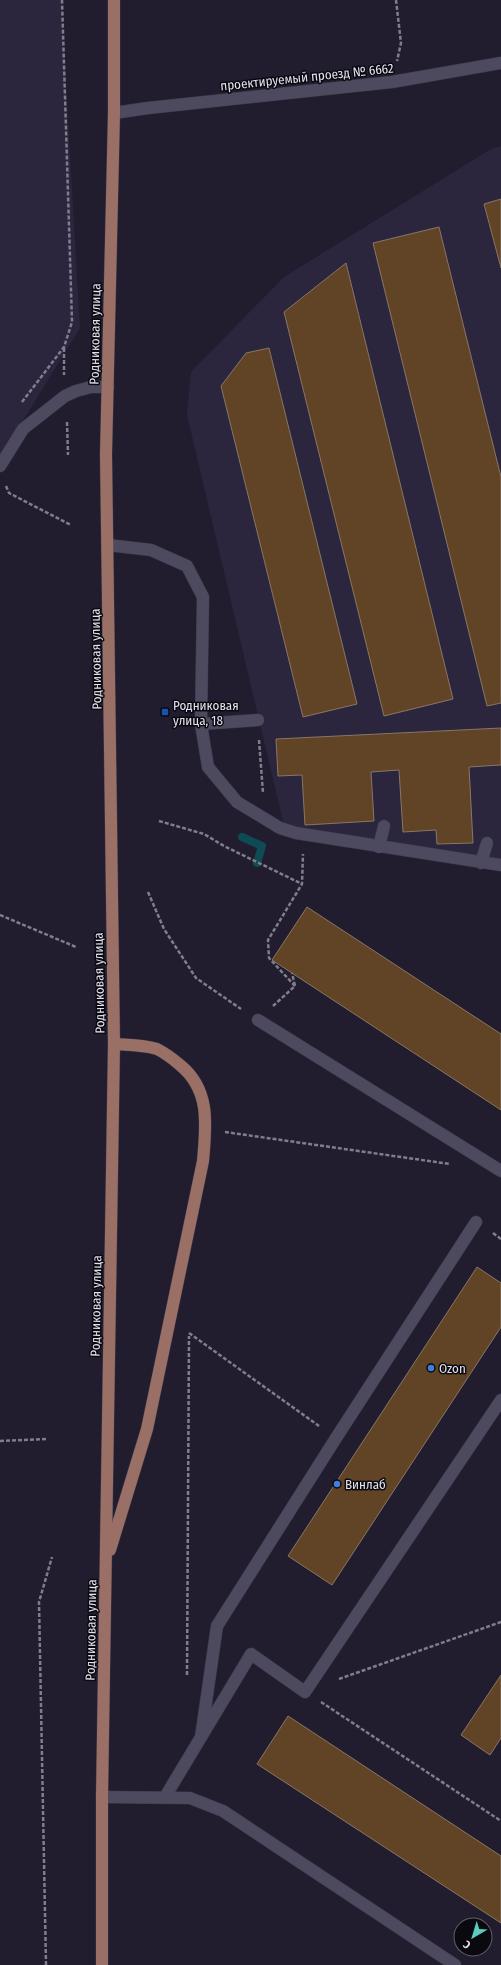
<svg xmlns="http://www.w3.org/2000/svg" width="501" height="1965" viewBox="0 0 501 1965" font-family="'Fira Sans Condensed',sans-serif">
  <rect width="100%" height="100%" fill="#211d2f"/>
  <g fill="#2b263d">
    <polygon points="0,0 61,0 80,328 0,458"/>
    <polygon points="501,146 501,863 285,830 187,415 191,372 284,277 491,149"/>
  </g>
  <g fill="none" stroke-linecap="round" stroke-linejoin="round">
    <polyline stroke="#0f4b54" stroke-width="8" points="242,837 262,846 257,863"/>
  </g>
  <g fill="#614426" stroke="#887665">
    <polygon points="501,199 501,268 484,204"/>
    <polygon points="439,227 501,477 501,703 487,706 373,243"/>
    <polygon points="346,263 453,699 384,716 284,312"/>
    <polygon points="269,348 357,704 303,717 221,386 246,353"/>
    <polygon points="501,728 501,765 469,767 473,843 437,844 436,830 403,832 399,770 371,772 374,821 305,825 302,775 278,776 276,739"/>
    <polygon points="307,907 501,1034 501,1110 272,960"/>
    <polygon points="477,1267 501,1283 501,1327 332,1585 288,1556"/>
    <polygon points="501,1675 501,1738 490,1755 461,1735"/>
    <polygon points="288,1716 501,1856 501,1923 257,1764"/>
  </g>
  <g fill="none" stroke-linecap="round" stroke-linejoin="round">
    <g stroke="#3b3746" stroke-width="13">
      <g id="minor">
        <polyline points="114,113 148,108 392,82 501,63"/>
        <polyline points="0,466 23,429 65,396 76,391 91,387 108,387"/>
        <polyline points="108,545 151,550 187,566 203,597 201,724 208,767 237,802 280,828 296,833 501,865"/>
        <polyline points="201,724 258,720"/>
        <polyline points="379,847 384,826"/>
        <polyline points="481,863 487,843"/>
        <polyline points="258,1020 501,1171"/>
        <polyline points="201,1737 217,1626 336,1438 476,1222"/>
        <polyline points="102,1797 190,1798 223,1811 455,1965"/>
        <polyline points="165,1797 251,1654 305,1692 501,1400"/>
      </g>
    </g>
    <g stroke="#3b3746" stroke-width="13">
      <g id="major">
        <path d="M110,1550L147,1429L203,1161C206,1126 211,1090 180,1065C173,1059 165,1053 157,1049C144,1045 127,1045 114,1044"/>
        <polyline points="102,1965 102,1797 114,1044 106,454 114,113 114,0"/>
      </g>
    </g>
    <g stroke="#807d8c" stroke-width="2.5" stroke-dasharray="4 2" stroke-linecap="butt">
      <polyline points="396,0 401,43 397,61"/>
      <polyline points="64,348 64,375"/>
      <polyline points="22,402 64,347 72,322 62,0"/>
      <polyline points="67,422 68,455"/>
      <polyline points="6,486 9,493 71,525"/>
      <polyline points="259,740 263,793"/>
      <polyline points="159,821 204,834 224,846 302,884"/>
      <polyline points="148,892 164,929 196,978 241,1009"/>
      <polyline points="0,915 76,947"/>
      <polyline points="295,986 269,958 268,940 302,884 303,854"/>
      <polyline points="273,1006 295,986 292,973"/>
      <polyline points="225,1132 450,1164"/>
      <polyline points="493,1233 501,1239"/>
      <polyline points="189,1333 319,1426"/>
      <polyline points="0,1441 46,1439"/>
      <polyline points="187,1675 189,1336"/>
      <polyline points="339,1679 501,1622"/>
      <polyline points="321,1702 501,1821"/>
      <polyline points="46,1965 39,1602 52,1557"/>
    </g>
    <use href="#minor" stroke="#4d495e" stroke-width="12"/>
    <use href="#major" stroke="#996f66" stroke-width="12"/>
  </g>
  <rect fill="#1a4fb4" stroke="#0a0910" stroke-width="1.5" x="161" y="708" width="8" height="8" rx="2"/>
  <g fill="#3f7fe0" stroke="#0a0910" stroke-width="1.5">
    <circle cx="431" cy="1368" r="4"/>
    <circle cx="337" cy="1484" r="4"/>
  </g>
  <g text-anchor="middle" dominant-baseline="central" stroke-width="3" stroke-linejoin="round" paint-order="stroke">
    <g font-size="13" fill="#e4e2ee" stroke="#0a0910">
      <text transform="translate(307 77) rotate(-6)">проектируемый проезд № 6662</text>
      <text transform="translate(95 334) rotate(-89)">Родниковая улица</text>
      <text transform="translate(96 659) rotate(-91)">Родниковая улица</text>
      <text transform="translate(99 983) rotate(-91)">Родниковая улица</text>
      <text transform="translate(96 1306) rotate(-89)">Родниковая улица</text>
      <text transform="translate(91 1630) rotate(-89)">Родниковая улица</text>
    </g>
    <g font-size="13" fill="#e4e2ee" stroke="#0a0910" text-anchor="start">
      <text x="173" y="705">Родниковая<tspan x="173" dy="15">улица, 18</tspan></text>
      <text x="439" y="1368">Ozon</text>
      <text x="345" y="1484">Винлаб</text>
    </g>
  </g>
  <g transform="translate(473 1937) rotate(218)"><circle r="19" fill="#0a0910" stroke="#616069"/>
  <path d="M0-3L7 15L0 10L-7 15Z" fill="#5acebd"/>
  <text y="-6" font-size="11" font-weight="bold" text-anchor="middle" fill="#e4e2ee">С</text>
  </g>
</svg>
